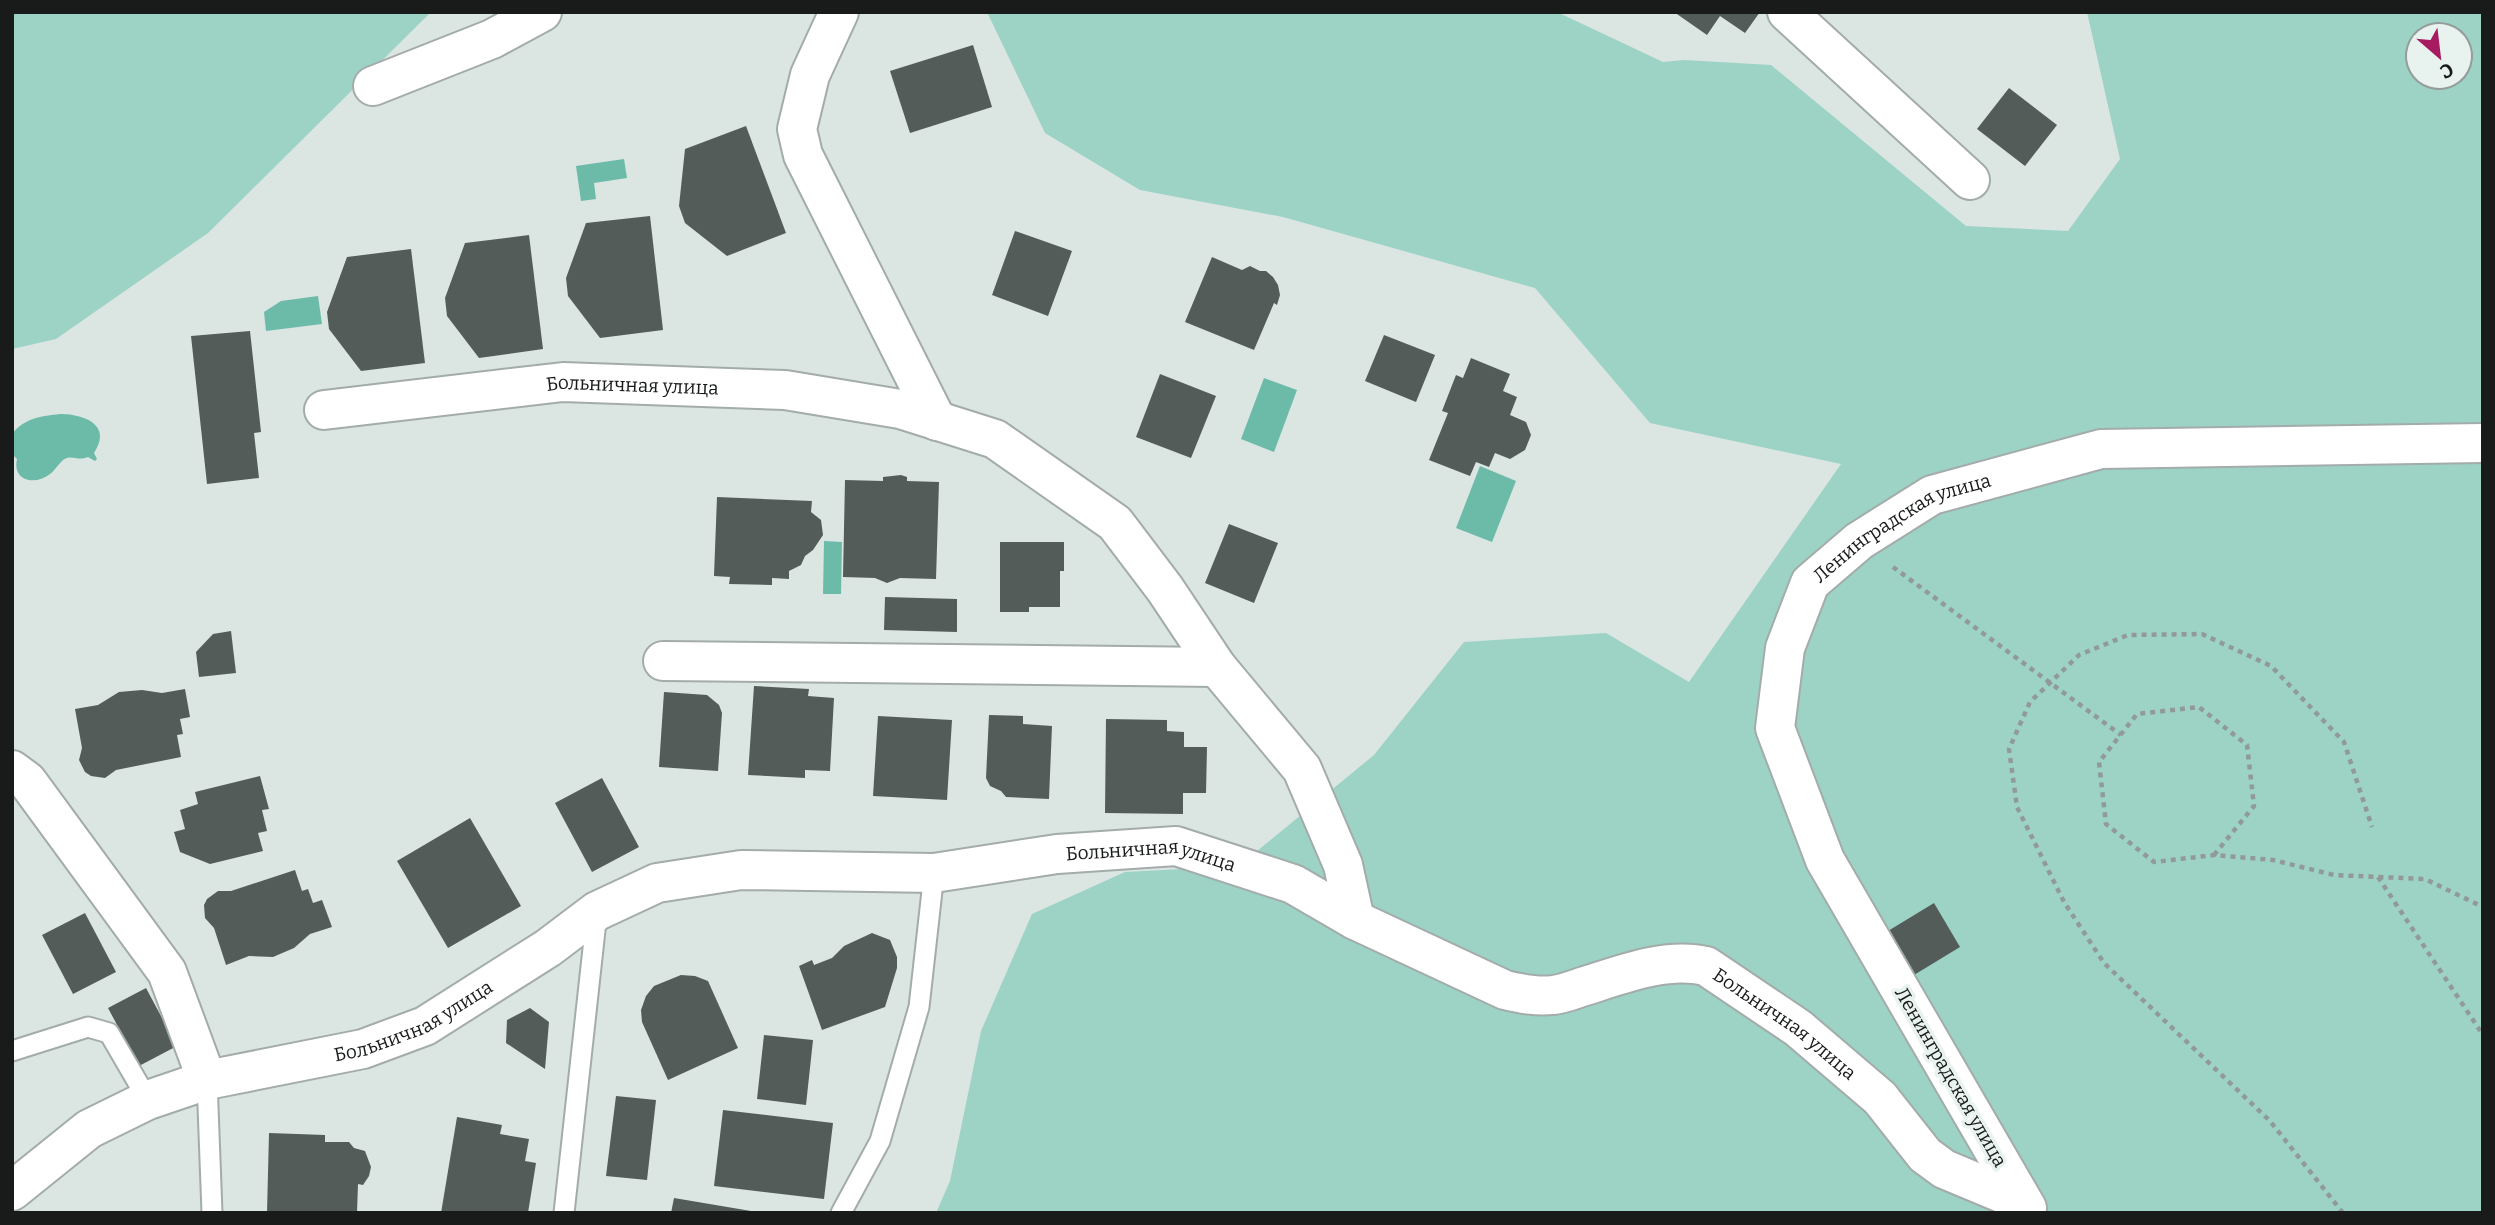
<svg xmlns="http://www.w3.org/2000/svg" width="2495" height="1225" viewBox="0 0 2495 1225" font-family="Bitter,serif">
  <rect width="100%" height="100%" fill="#dbe5e2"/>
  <g fill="#9cd3c5" fill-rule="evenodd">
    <polygon points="12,12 431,12 208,233 56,339 12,349"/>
    <path d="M987,12H1557L1663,62L1684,60L1771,65L1966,226L2068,231L2120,159L2087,12H2483V1213H936L950,1181L981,1031L1032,914L1125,872L1239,866L1374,755L1464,642L1606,633L1689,682L1841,464L1650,423L1535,288L1283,217L1140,190L1045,133ZM2418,35H2460V77H2418Z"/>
  </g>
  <g fill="#6cbba9">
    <polygon points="624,159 627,178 594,183 596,199 581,201 576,166"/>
    <polygon points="318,296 322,324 266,331 264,312 281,301"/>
    <polygon points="1264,378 1297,390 1274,452 1241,439"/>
    <path d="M60,414C84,414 113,425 94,453L97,459L95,461L88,457C78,461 74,456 67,458C60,460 56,470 50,474C35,486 12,481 17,459L12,454V434C24,418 42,416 60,414Z"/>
    <polygon points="1480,466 1516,481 1492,542 1456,528"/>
    <polygon points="824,541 842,542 841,594 823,594"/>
  </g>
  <g fill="#545c5a">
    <polygon points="1674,12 1760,12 1745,33 1720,16 1707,35"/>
    <polygon points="973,45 992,107 910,133 890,71"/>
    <polygon points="2009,88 2057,125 2025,166 1977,129"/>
    <polygon points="746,126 786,233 727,256 685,223 679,206 685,149"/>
    <polygon points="650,216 663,330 600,338 568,296 566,278 586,223"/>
    <polygon points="1015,231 1072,251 1048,316 992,295"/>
    <polygon points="529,235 543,349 479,358 447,316 445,298 465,243"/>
    <polygon points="411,249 425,363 361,371 329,329 327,312 347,257"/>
    <polygon points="1212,257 1242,270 1250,266 1260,271 1266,271 1273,277 1278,285 1280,295 1277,305 1274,303 1254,350 1185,322"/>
    <polygon points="250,331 261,432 254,433 259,478 207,484 191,336"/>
    <polygon points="1384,335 1435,355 1416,402 1365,381"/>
    <polygon points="1471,358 1510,374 1503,391 1517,397 1510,415 1526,422 1531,435 1525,450 1510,459 1495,453 1489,467 1476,462 1470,476 1429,460 1448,413 1442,411 1456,375 1463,378"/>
    <polygon points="1160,374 1216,396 1191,458 1136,437"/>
    <polygon points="901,475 907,477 907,481 939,482 936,579 900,578 887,583 875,578 843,577 845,480 883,481 883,477"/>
    <polygon points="717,497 812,501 811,512 821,520 823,535 813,550 805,556 801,565 789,571 789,579 772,578 772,585 729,584 730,577 714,576"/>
    <polygon points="1229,524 1278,543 1254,603 1205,583"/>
    <polygon points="1000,542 1064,542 1064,571 1060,571 1060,607 1029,607 1029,612 1000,612"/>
    <polygon points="885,597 957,599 957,632 884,630"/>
    <polygon points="231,631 236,673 199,677 196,652 213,634"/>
    <polygon points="754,686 809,689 808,696 834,698 830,771 805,770 805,778 748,775"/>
    <polygon points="185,689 190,717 180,719 183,734 177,735 181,757 116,770 105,778 91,776 85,772 79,760 82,748 75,709 98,705 119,692 142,690 162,693"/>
    <polygon points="664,692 707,695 719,705 722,713 718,771 659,767"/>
    <polygon points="989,715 1023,716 1023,724 1052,726 1049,799 1006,797 1001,791 990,786 986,778"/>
    <polygon points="878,716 952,720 947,800 873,796"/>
    <polygon points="1106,719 1167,720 1167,731 1184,732 1184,747 1207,747 1206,793 1183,793 1183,814 1105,813"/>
    <polygon points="260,776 269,809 262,810 267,831 258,833 263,851 210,864 180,852 174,832 185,829 180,810 198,804 195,792"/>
    <polygon points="602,778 639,847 592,872 555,803"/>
    <polygon points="470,818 521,906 448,948 397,861"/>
    <polygon points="295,870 302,891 308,889 313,903 322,900 332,927 310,934 294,948 273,957 249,956 226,965 214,928 205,918 204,905 207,899 218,891 231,891"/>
    <polygon points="1934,903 1960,947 1914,975 1888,931"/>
    <polygon points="85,913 116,972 73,994 42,935"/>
    <polygon points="872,933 890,940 897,957 897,968 885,1007 822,1030 799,966 812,960 814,965 832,958 844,946"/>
    <polygon points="681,975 695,976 708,981 738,1048 668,1080 642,1022 641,1010 646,996 654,986"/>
    <polygon points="146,988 177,1046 139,1066 108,1008"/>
    <polygon points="530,1008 549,1022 545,1069 506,1043 507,1020"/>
    <polygon points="764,1035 813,1040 806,1105 757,1099"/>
    <polygon points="616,1096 656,1100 647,1180 606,1176"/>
    <polygon points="723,1110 833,1123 824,1199 714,1186"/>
    <polygon points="457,1117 502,1125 500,1134 529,1139 525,1161 536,1163 528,1213 441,1213"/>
    <polygon points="269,1133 325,1135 325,1142 349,1142 354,1148 365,1151 371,1167 369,1176 363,1185 358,1184 357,1213 267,1213"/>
    <polygon points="674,1198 751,1211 751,1213 671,1213"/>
  </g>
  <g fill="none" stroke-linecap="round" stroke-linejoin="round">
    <g stroke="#a3acaa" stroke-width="23">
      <g id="service">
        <polyline points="12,1051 88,1027 109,1033 148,1100"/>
        <polyline points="207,1080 212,1213"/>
        <polyline points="564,1213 597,912"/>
        <polyline points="841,1213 880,1141 919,1007 934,873"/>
      </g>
    </g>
    <g stroke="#a3acaa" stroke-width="42">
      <g id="minor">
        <polyline points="839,12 810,75 797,129 803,155 937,421"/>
        <polyline points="1787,12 1970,180"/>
        <polyline points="373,86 492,39 542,12"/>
        <path id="s1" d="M324,410L563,382L785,390L900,409L995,439L1115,523L1165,589L1217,667L1302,769L1343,865L1355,920"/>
        <polyline points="663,661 1217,667"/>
        <polyline points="12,770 27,781 167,972 207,1080"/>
        <path id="s2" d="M12,1191L89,1129L148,1100L207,1080L363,1049L425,1026L548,948L597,911L657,883L741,870L934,873L1057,854L1176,846L1293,884L1355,920L1505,990C1522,994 1537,997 1553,995C1564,994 1575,989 1585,986C1623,974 1666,957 1706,966L1798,1028L1880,1098L1925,1155L1944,1169L2023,1202"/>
        <path id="s3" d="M2027,1208L1825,860L1775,728L1785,648L1810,583L1859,541L1932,495L2101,449L2483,443"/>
      </g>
    </g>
    <g stroke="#929a98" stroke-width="4.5" stroke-dasharray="5 5" stroke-linecap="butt">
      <polyline points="1893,567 2121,735"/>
      <polyline points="2214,855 2254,806 2247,745 2199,707 2137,714 2099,762 2106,824 2154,862 2214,855 2273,860 2334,875 2425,879 2483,907"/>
      <polyline points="2378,877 2483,1035"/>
      <polyline points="2343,1213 2270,1121 2104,963 2064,902 2017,807 2009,749 2030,702 2079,655 2128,635 2202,634 2271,666 2344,742 2372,827"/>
    </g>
    <use href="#service" stroke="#fff" stroke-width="19"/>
    <use href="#minor" stroke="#fff" stroke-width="38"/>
  </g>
  <g text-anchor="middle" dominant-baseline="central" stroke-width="7" stroke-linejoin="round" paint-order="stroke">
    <g font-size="19" fill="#181b1a" stroke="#e8f2ef">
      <text stroke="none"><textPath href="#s1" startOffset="310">Больничная улица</textPath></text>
      <text stroke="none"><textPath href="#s3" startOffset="803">Ленинградская улица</textPath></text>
      <text stroke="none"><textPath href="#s2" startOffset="1223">Больничная улица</textPath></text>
      <text stroke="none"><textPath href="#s2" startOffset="443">Больничная улица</textPath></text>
      <text stroke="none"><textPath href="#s2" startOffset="1911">Больничная улица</textPath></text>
      <text transform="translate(1951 1077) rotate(60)">Ленинградская улица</text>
    </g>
  </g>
  <rect width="2495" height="1225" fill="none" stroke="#181b1a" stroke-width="28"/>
  <g transform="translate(2439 56) rotate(152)"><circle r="33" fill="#e8f2ef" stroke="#959c9a" stroke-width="2"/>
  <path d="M0-5L12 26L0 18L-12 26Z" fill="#a71c61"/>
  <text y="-10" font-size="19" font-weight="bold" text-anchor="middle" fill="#181b1a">С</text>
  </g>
</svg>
